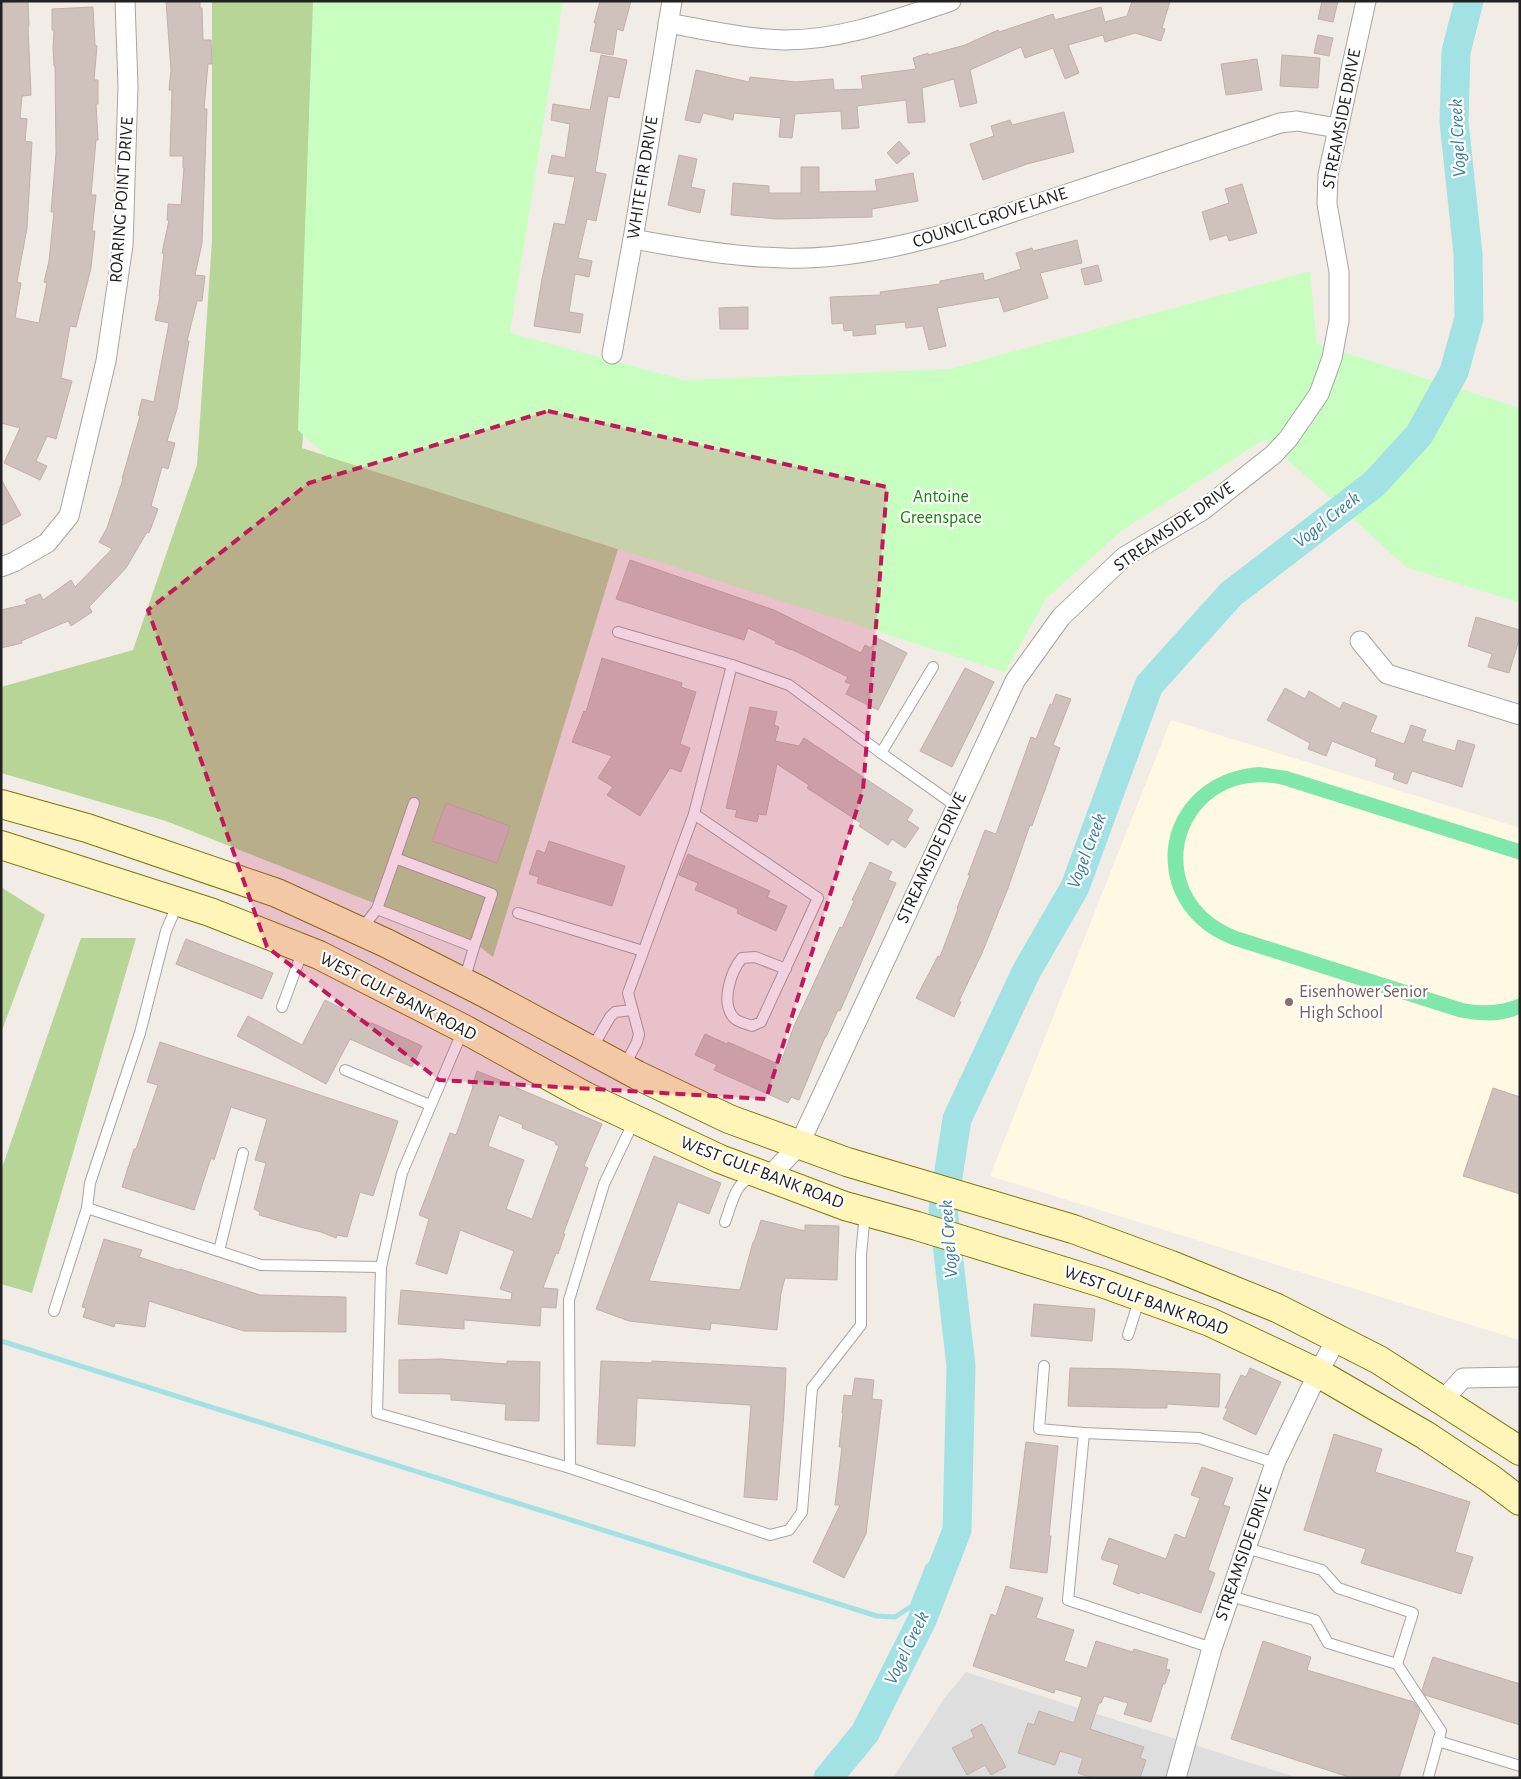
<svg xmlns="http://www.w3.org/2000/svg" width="1521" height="1779" viewBox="0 0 1521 1779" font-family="'Alegreya Sans',sans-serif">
  <rect width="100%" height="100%" fill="#f2ece7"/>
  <polygon fill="#dfdede" points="966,1672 1298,1778 893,1778 944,1699"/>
  <polygon fill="#fff9e3" points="1171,720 1520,828 1520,1340 990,1176"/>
  <g fill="#b6d597">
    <polygon points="212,1 362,1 325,187 302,448 618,549 493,957 475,943 166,821 1,773 1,687 133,650 197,465 212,240"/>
    <polygon points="1,887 45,915 1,1033"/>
    <polygon points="81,938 136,938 32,1293 1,1284 1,1171"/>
  </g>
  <polygon fill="#c8ffc1" points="313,1 563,1 510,333 684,380 949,369 1310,271 1317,344 1520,408 1520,603 1406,567 1265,439 1121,531 1046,599 1005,672 326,456 298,430"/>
  <path fill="#7de8aa" d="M1259,767L1287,771L1520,844V860L1283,785C1183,762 1142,894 1237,931L1463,1003C1483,1007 1501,1006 1520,998V1014C1500,1023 1479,1021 1458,1017L1232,945C1133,907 1153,775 1259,767Z"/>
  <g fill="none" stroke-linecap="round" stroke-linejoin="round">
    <polyline stroke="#a3e2e4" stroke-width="5" points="1,1341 877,1616 895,1617 912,1606 928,1566 948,1554"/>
    <polyline stroke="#a3e2e4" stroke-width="29" points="828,1778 865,1733 922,1620 957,1530 961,1366 943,1209 957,1119 1026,972 1075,887 1149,685 1231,594 1374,484 1419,435 1454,372 1469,318 1468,254 1454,122 1456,52 1469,1"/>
  </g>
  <g fill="#cfc1bc" stroke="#c6afa7" fill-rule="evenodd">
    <polygon points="24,1 28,1 29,26 28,27 31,95 22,96 20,118 27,119 25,141 32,142 27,228 17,282 21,283 15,318 39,323 47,283 44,282 49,261 54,212 51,212 56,153 55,66 54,66 53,48 54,30 52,30 52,9 93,7 95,45 97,46 94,80 98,80 98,104 96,104 98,140 96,140 91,195 96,195 92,231 95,231 91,268 76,327 70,326 61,378 72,381 56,439 47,436 36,461 47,466 40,480 4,463 20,428 1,423 1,3"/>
    <polygon points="166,1 200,1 200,8 202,8 203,40 211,40 212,64 208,64 204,109 207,109 202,243 195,275 205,276 202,301 197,301 187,341 189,341 177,409 167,441 175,443 168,469 162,467 151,506 158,509 149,533 147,532 126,568 89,607 92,612 71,626 68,621 21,641 22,643 1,648 1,610 27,604 25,600 40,594 43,600 71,580 75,587 112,549 99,542 107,528 123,479 122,479 140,416 138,415 142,399 154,402 169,323 155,320 160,296 159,296 164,254 162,253 169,220 167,220 168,204 181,205 184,168 183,168 183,156 170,156 172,90 169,90 171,70"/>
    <polygon points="600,1 631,1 623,31 617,29 613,55 590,51 596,23 594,23"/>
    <polygon points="1132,1 1170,1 1162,28 1165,29 1161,41 1135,33 1105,42 1103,35 1068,45 1079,73 1065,79 1053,48 1025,58 1021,47 970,70 977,103 960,107 954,79 922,88 925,122 908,123 906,100 857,106 859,128 842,129 841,111 795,114 792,138 779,137 781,118 734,113 733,120 703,113 700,123 685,120 696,70 749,82 750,77 796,82 833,79 834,90 863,89 861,76 916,69 913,58 928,53 928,55 965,45 998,30 999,32 1053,14 1055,20 1101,7 1105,22 1127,16"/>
    <polygon points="1322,1 1338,1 1333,22 1318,19"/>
    <polygon points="1318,35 1333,38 1329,56 1314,53"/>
    <polygon points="601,55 627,60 619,98 608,96 595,172 606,174 596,221 587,219 578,258 592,261 589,277 575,274 569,312 583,314 580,333 534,326 542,279 554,223 565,225 575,177 548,173 552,155 565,158 570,124 551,120 553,104 590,110"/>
    <polygon points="1282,55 1320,58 1318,88 1280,86"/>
    <polygon points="1257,59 1262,90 1226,95 1221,64"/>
    <polygon points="1064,112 1074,152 1027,164 983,180 970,144 994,136 991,126 1010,120 1012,125"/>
    <polygon points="899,141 910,153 897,164 887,153"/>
    <polygon points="679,155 697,159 691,187 705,190 700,213 668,205"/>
    <polygon points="801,167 819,167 819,192 877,191 875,180 913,173 918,201 872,209 872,217 777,219 731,215 733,183 769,186 769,193 801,193"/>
    <polygon points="1242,184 1257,233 1229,241 1227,235 1210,240 1202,212 1229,203 1225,189"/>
    <polygon points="1077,240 1082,263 1040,273 1048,298 1004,312 999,297 937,308 946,346 929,350 923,326 906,328 905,322 875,325 876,334 853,336 853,330 844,331 843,323 832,324 830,297 881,295 880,292 940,284 940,281 983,273 984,281 1021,269 1016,253 1032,248 1033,251"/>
    <polygon points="1098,265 1102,281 1085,285 1081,269"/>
    <polygon points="748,307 748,329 720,329 719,308"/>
    <polygon points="1,479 21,515 1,526"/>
    <polygon points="630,560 774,610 861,653 865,645 871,648 877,638 907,653 878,710 846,694 851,684 845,682 848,677 791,649 791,650 775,643 776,641 748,628 744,640 616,599"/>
    <polygon points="1476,617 1520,630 1520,637 1509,673 1488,667 1492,654 1468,646"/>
    <polygon points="602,658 682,683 681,687 696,692 680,744 690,748 681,772 670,768 640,816 607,795 613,787 598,778 612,756 572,742 584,711 586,712"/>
    <polygon points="965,668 994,682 952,767 920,751"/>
    <polygon points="1285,688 1305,699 1309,691 1340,709 1343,702 1377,716 1370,732 1404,744 1411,725 1426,730 1422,741 1455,751 1458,740 1475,745 1462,787 1412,771 1407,784 1393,779 1395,773 1375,766 1377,759 1332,741 1326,756 1308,749 1310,743 1267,720"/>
    <polygon points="1056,694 1071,699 1053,745 1060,748 1032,826 1030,825 1008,888 982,953 959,1001 961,1002 954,1017 916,998 938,956 940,957 958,909 957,908 970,875 968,875 985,830 996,834 1031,737 1036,739 1050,704 1052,705"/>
    <polygon points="750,707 777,712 774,725 779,727 775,741 799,746 804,738 913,810 907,820 919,828 905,848 892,839 888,845 859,826 861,823 807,788 809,785 777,764 766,815 759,814 757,822 735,817 737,810 726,808"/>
    <polygon points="446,803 510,826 497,863 432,841"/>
    <polygon points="549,841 625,866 612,906 537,883 539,877 529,874 537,850 545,853"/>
    <polygon points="688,854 770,891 767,897 787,906 776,931 737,913 738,909 695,890 698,883 679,875"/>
    <polygon points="870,862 892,872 888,880 896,883 840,1011 838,1010 826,1037 825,1037 799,1100 791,1097 788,1103 714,1070 717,1065 695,1055 705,1034 727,1044 728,1042 780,1065 794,1026 840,927 842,928 854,901 852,900"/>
    <polygon points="186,939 273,973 262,999 176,964"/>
    <polygon points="325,1000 372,1024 372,1023 422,1046 412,1067 350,1039 326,1084 237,1036 248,1016 302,1045"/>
    <polygon points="160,1042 398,1121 373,1196 360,1192 347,1237 337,1235 336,1238 321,1232 300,1227 259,1215 260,1212 254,1209 266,1163 255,1160 267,1119 231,1107 214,1160 211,1158 194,1210 122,1187 134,1149 136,1149 158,1085 147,1082"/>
    <path d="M477,1071L510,1084V1085L602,1124L584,1166L588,1168L563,1234H565L558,1254L556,1253L543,1288L558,1289L556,1308L541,1307L540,1326L464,1320V1329L398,1324L401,1290L511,1300L512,1293L500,1289L514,1251L460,1230L447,1274L416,1264L429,1219L419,1215L450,1133L456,1135L473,1087L472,1086ZM499,1115L523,1125L522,1128L556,1142L555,1144L559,1146L532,1219L506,1209L524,1160L488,1146Z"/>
    <polygon points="1493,1088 1520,1097 1520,1194 1463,1176"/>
    <polygon points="654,1156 721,1183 709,1214 678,1202 649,1281 740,1290 753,1242 754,1242 761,1220 805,1231 805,1225 839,1226 837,1280 785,1278 781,1293 777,1330 711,1323 710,1330 629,1321 596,1309"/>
    <polygon points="104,1239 142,1250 139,1257 179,1270 180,1269 260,1295 346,1297 346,1332 244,1331 149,1301 145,1327 115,1323 114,1327 83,1317 86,1308 82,1307"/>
    <polygon points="1034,1304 1095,1309 1092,1341 1031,1336"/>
    <polygon points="441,1359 507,1364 507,1361 540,1362 539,1421 505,1420 506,1404 451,1400 451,1394 399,1393 399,1360"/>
    <polygon points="601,1361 652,1363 652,1361 786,1368 784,1412 777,1500 744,1497 751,1405 637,1398 635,1446 597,1444"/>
    <polygon points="1070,1368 1126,1369 1220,1374 1219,1407 1167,1404 1167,1408 1144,1408 1068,1406"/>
    <polygon points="1250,1368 1281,1382 1256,1435 1223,1419 1228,1408 1225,1408 1241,1375 1246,1377"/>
    <polygon points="855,1378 874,1380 872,1399 882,1400 866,1534 844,1578 813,1562 840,1505 835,1505 842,1447 839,1447 843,1413 842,1413 844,1395 852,1396"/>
    <polygon points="1334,1434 1382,1449 1375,1472 1470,1502 1455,1552 1473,1557 1461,1594 1361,1563 1366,1549 1304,1530"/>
    <polygon points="1026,1442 1058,1446 1049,1536 1051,1536 1047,1573 1010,1568"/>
    <polygon points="1202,1467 1233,1478 1223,1505 1230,1507 1208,1570 1215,1573 1201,1613 1140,1592 1139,1594 1113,1584 1119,1565 1101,1559 1109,1538 1166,1559 1175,1534 1185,1538 1200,1498 1191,1495"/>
    <polygon points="1006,1586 1043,1598 1036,1618 1074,1630 1064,1661 1087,1668 1096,1641 1133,1652 1134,1649 1168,1659 1166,1669 1170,1670 1165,1684 1163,1684 1151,1722 1124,1714 1128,1703 1104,1696 1101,1703 1099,1703 1090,1729 1144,1747 1140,1758 1146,1760 1140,1778 1093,1778 1078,1773 1083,1758 1060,1751 1055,1765 1018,1753 1028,1723 1034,1725 1039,1711 1074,1723 1082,1697 1055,1689 1054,1693 973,1666 991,1614 996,1616"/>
    <polygon points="1263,1641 1311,1657 1307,1670 1414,1702 1420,1711 1399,1778 1352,1778 1231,1739"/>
    <polygon points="1433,1657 1520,1684 1520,1725 1425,1695 1422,1690"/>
    <polygon points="982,1724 1006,1767 991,1775 985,1765 967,1775 952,1748 974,1737 971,1730"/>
  </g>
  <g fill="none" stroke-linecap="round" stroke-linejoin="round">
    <g stroke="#a5a5a5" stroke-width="12">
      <g id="lane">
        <polyline points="618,632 732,665 789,685 881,753 956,806"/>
        <polyline points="881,753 933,667"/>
        <path d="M694,814L818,898L761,1022L752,1026C747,1024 738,1022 734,1018C720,1003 731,971 742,958L755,957L786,969"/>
        <polyline points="395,858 414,803"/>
        <polyline points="377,909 395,858 492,894 474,947"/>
        <polyline points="518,913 643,951"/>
        <polyline points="360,931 377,909 474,947 464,981"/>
        <polyline points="282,1007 303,950"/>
        <polyline points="463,1030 402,1173 381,1267 377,1413 570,1468 770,1535 789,1530 802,1512 812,1388 861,1325 861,1255 865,1213"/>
        <polyline points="591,1050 610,1017 615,1012 632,1010"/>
        <polyline points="624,1067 637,1042 639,1034 628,993 694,814 732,665"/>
        <polyline points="345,1070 430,1105"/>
        <polyline points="87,1208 261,1265 381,1267"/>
        <path d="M725,1222C731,1207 736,1178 754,1178"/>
        <polyline points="219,1251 243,1153"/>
        <polyline points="54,1311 87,1208 90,1183 140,1033 166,931 178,903"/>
        <polyline points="1128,1335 1140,1297"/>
        <polyline points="1044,1366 1039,1429 1084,1433 1199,1438 1275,1463"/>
        <polyline points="1084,1433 1068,1600 1212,1648"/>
        <polyline points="570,1468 569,1300 604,1184 634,1121"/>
        <polyline points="1246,1548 1322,1570 1338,1588 1413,1613 1397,1664"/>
        <polyline points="1230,1596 1315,1620 1328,1643 1397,1664 1441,1731 1428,1778"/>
        <polyline points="1438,1741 1520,1766"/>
      </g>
    </g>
    <g stroke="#a5a5a5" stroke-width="21">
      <g id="street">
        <path d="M668,23C707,30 746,39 785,40C843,40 897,19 951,1"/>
        <path d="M633,239C683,248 733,257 784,258C842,260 901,247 956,231L1280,123L1297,121L1337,128"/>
        <polyline points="612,354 633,239 672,1"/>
        <polyline points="1,567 14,562 47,543 69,516 106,361 123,245 128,86 125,1"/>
        <polyline points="1360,641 1387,674 1520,715"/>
        <polyline points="769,1177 799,1145 1015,681 1061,617 1124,557 1203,510 1273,455 1288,439 1319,394 1332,358 1339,321 1339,272 1327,204 1328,175 1366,1"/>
        <polyline points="1443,1400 1463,1378 1520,1377"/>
        <polyline points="1176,1778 1212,1648 1275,1463 1318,1373 1337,1338"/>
      </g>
    </g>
    <g stroke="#807400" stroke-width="30">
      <g id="secondary">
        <polyline points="1,804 87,828 277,893 386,943 483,992 637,1075 729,1119 847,1162 1073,1229 1171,1265 1277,1308 1379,1360 1520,1451"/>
        <polyline points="1,845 210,912 319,955 464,1029 585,1096 720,1159 845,1206 917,1226 1102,1283 1210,1322 1318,1373 1425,1435 1491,1479 1520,1501"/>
      </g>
    </g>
    <use href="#lane" stroke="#fff" stroke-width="10"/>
    <use href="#street" stroke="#fff" stroke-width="19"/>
    <use href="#secondary" stroke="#fff5b8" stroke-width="28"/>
  </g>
  <path fill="#c2185b" fill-opacity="0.2" stroke="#c2185b" stroke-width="4" stroke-dasharray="10 6" stroke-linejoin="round" d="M548,411L887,487L863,790L766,1099L439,1080L267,947L148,610L309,483Z"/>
  <circle fill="#8d6e63" stroke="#fff" stroke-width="2" cx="1289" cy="1002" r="5"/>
  <g text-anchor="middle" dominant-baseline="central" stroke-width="4.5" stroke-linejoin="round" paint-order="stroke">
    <g font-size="18" fill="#212121" stroke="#fff">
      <text transform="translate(1342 119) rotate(-79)">STREAMSIDE DRIVE</text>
      <text transform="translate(643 178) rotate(-81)">WHITE FIR DRIVE</text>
      <text transform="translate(122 200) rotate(-86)">ROARING POINT DRIVE</text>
      <text transform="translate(990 218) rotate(-18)">COUNCIL GROVE LANE</text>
      <text transform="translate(1174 527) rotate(-35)">STREAMSIDE DRIVE</text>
      <text transform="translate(932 858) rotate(-65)">STREAMSIDE DRIVE</text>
      <text transform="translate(398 997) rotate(27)">WEST GULF BANK ROAD</text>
      <text transform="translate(762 1173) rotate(21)">WEST GULF BANK ROAD</text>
      <text transform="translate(1146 1301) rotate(20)">WEST GULF BANK ROAD</text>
      <text transform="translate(1244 1553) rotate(-71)">STREAMSIDE DRIVE</text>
    </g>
    <g font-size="18" fill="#108801" stroke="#fff">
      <text x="941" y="497">Antoine<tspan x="941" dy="21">Greenspace</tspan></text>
    </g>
    <g font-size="18" fill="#785e54" stroke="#fff" text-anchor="start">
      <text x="1299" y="992">Eisenhower Senior<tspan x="1299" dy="21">High School</tspan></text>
    </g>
    <g font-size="19" font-style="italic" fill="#387c9a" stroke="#fff">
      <text transform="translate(1458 138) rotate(-93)">Vogel Creek</text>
      <text transform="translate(1327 520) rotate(-38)">Vogel Creek</text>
      <text transform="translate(1087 851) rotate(-69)">Vogel Creek</text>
      <text transform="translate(949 1239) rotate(-94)">Vogel Creek</text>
      <text transform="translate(907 1648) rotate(-64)">Vogel Creek</text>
    </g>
  </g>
  <rect width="1521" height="1779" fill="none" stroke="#212121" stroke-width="5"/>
</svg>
